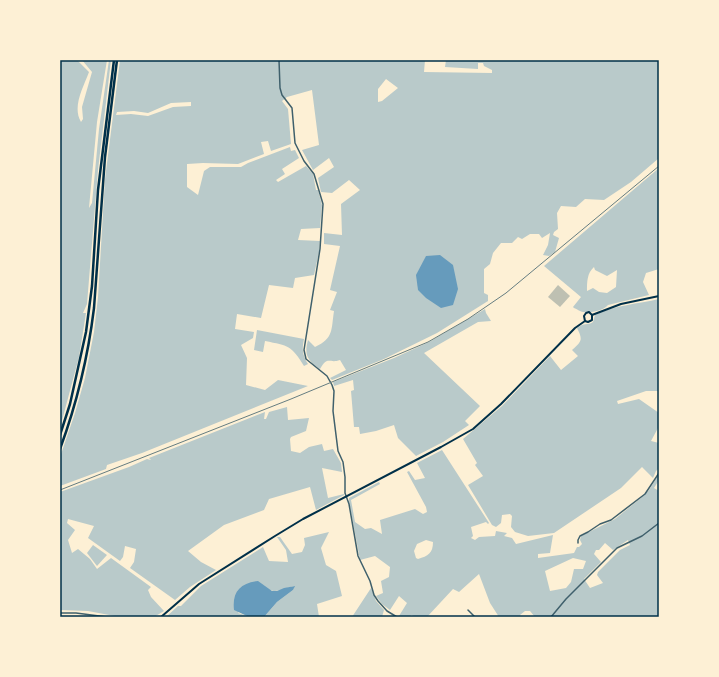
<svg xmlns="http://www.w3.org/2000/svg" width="719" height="677" viewBox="0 0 719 677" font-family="Montserrat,sans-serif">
  <rect width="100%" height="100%" fill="#fdf0d5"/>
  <g fill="#b9caca" fill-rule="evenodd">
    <path d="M60,60H77L89,72C83,88 72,107 81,122L83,119L82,107L92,72L82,60H107L97,122L89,208L92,203L99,129L109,60H111L98,170L87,304L83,313H86L79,357L60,428Z"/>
    <path d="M120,60H425L424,72L492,73V70L484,66L483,63H478V69L445,67L446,60H659V158L631,182L604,200L585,199L576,207L561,206L557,213L558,229L554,232L553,235L559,238L555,252L549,256L543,255L548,245L550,233L542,238L539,234H530L522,239L518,237L512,243H501L493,253L490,264L484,269V293L488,295V301L437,333L384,359L332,380L330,378L346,370L340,360C329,364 328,355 320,369C307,360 304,355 308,340L315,347C334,338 331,330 334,311L330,310L337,292L330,290L340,246L324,244V233L342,235L341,204L360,190L349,180L332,193L321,192L318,178L334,167L329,158L313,170L302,150L319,145L312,90L287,97L282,101L288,109L291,144L271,151L268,141L261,142L264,154L238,164L203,163L187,164V187L198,195L204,171L210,167H241L248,163L290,147L291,151L295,150L299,158L282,169L285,174L276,180L278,182L306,166L313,174L316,190H318L322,205L320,228L301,229L298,240L320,241L319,252L314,275L295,278L293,288L269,285L261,318L237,314L235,329L254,332L253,338L241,345L247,358L246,385L265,390L278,380L308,386L142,453L107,465L106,469L60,486V457L75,413L85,378L94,332L98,297L105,179ZM386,79L398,88L382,101L378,102V89ZM191,102V106L173,107L148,116L131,114L116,115L117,112L134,111L148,113L171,103Z"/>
    <path d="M659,168V269L646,273L643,282L649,295L608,305C603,311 591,313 583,312C581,312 577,309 574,308L573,307L581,297L544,266ZM594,267L595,270L607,276L617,270L616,287L607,293L599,292L593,288L587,291C587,282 587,273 594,267Z"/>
    <path d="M659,299V391H646L617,401L618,404L639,399L659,413V428H658L651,441L659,443V468L656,471L653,478L642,467L621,488L554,533L528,536L515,532L511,527L512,516L510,514L502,515L501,523L496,527L492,525L468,485L483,476L475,465L477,463L463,439L502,406L550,356L561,370L578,356L572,350C582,341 583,340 577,328C585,322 587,326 593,322L595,315C615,305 638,304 659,299Z"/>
    <polygon points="485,309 486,313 491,321 478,322 424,353 480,406 465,421 469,425 443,442 416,456 398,438 394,425 376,431 360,434 359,427 354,427 351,391 354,390 353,380 334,386 333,382 394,358 429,342"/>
    <path d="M257,330L304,339C302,348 302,355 308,364L304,366C291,345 289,346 265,341L263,352L254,350Z"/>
    <polygon points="287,407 288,420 309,418 306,431 291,437 290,439 291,451 300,453 309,447 322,444 324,451 333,449 341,463 342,472 322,468 328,498 344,494 344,495 316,510 310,487 269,499 264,510 224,525 188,551 201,562 216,570 190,587 175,600 130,568 134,562 136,549 125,546 123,557 120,561 88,538 94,526 68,519 67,523 75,530 68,540 72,553 78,549 90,559 97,569 111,558 151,587 148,590 151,597 164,611 154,617 120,617 88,611 60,610 60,492 129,467 147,459 151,460 149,458 265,412 264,419 266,419 269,412"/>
    <path d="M442,450L489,523L488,524L486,522L471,527L473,536L471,538L475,540L479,537L495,536L496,531L507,533L504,536L512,538L516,544L553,535L550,553L538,554V558L574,553L577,547H579L582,544L580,540L581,536L615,519L641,498L649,490L659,474V480L654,488L659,491V617H535L530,611H525L520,615L521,617H499L490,603L479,574L459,592L453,589L427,617H417L411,615L410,617L399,616L407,603L399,596L390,610L382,604L376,596L383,593L381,581L389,577L390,567L375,556L360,560L349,501V498L379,482L380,484L351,500L355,522L365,529L371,528L382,534L380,520L415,509L423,514L427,512L426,507L407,472L409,471L415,480L425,478L417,463ZM426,540L433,542C433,553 428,556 418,559L416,558L414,551L417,544ZM628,540L630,545L620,550L598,572L597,575L603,583L590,588L584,579L601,562L594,554L596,550H599L605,543L613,550ZM573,558L586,561L583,569H574L571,582L566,588L550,591L545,571Z"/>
    <path d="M329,532L321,548L326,565L336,571L342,596L317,604L319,617H264L277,602L293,590L294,586C281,589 274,596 263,585L238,613L251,617H166L178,606H181L201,586L263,547L269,561L288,562L286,550L277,537H280L292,554L302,552L305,545L304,538Z"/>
    <polygon points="93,545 107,555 97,566 87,553"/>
    <polygon points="371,588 376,601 384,610 382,617 352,617"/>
  </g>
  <g fill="#669bbc">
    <polygon points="440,255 453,265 458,289 453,305 441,308 426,298 418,290 416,275 426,256"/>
    <path d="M258,581L272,591H277L284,588L295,586L293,590L277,602L264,617L247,616L234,610C232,592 240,583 258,581Z"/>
  </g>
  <polygon fill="#bec0b2" points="558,285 570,296 560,307 548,297"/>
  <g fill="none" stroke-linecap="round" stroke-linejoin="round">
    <g stroke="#3f606c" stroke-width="1.5">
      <polyline points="279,60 280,88 282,95 292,108 295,143 304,161 314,174 323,204 320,249 304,350 306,359 327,376 332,385 334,391 333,411 338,451 343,462 345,477 345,493 349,504 358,556 370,581 374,595 378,601 387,611 397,617"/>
      <polyline points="578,543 578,540 580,536 588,532 600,524 611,520 645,494 659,473"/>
      <polyline points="468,610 475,617"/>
    </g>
    <g stroke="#3f606c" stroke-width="1.5">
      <polyline points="60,613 76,613 107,617"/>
      <polyline points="551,617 566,599 617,548 642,536 659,523"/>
    </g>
    <g stroke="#003049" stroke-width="2">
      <polyline points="592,315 621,304 659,296"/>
      <polyline points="585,321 584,316 586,313 589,312 592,315"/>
      <polyline points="161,617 199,584 275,536 303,519 441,447 473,429 501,404 575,328 585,321 588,322 592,320 592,315"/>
    </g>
    <g stroke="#003049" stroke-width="2.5">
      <polyline points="60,435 70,404 86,332 92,286 98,190 114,60"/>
      <path d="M60,449C77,403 88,357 94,308L105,157L117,60"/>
    </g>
    <polyline stroke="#657d81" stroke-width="1" points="60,490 291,399 428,342 468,319 506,293 659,166"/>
  </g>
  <rect width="719" height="677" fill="none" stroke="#fdf0d5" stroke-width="122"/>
  <rect x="61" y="61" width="597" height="555" fill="none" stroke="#003049" stroke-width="1.5"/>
</svg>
